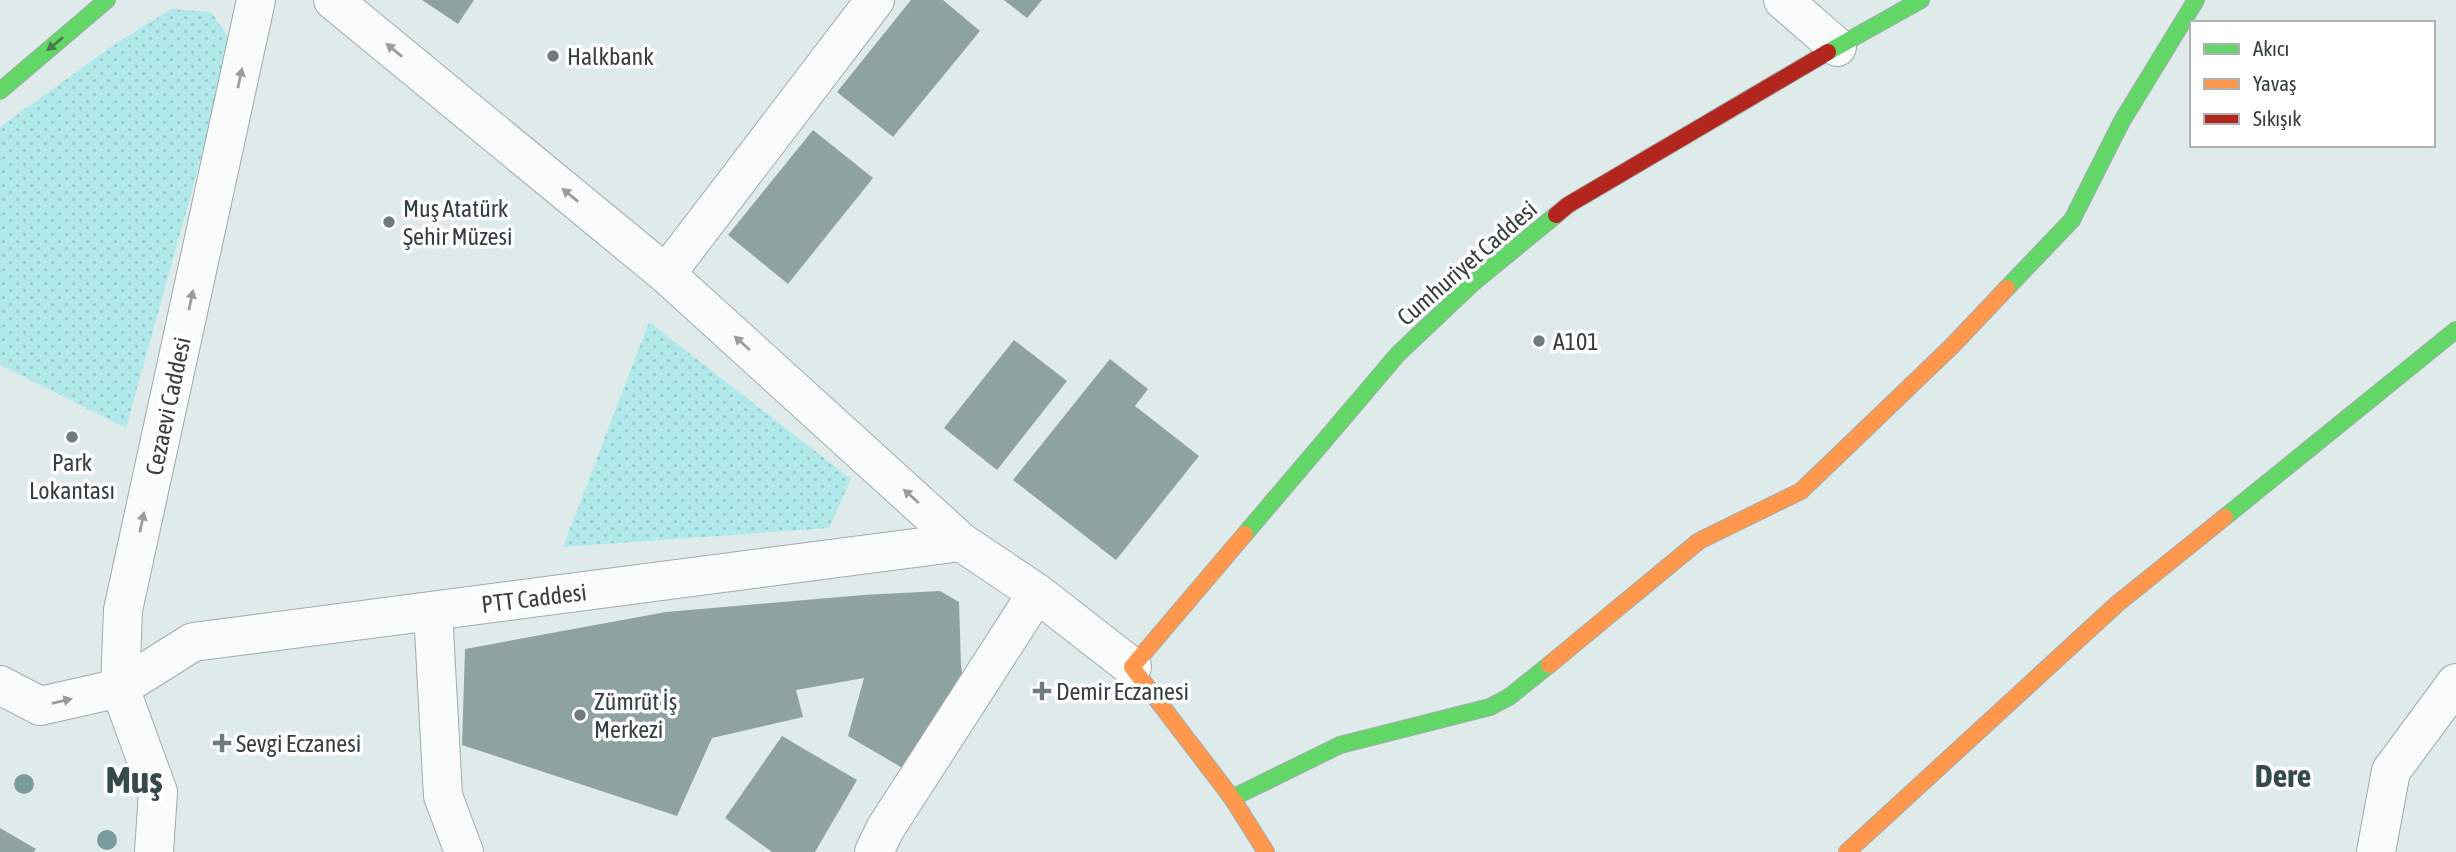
<svg xmlns="http://www.w3.org/2000/svg" width="2456" height="852" viewBox="0 0 2456 852" font-family="'Asap Condensed',sans-serif">
  <defs>
    <pattern id="grass-dots" width="8" height="8" patternUnits="userSpaceOnUse" patternTransform="scale(1.75)"><rect width="8" height="8" fill="#b1e9ea"/><path d="M2 2h.1M6 6h.1" fill="none" stroke="#99c9ca" stroke-width="1.8" stroke-linecap="round"/></pattern>
  </defs>
  <rect width="100%" height="100%" fill="#dfebeb"/>
  <g fill="url(#grass-dots)">
    <polygon points="171,9 211,12 229,38 215,108 126,428 0,365 0,127 111,47"/>
    <polygon points="649,322 851,479 829,528 563,547"/>
  </g>
  <g fill="#8ea2a2">
    <polygon points="422,0 474,0 458,24"/>
    <polygon points="911,0 943,0 980,31 893,137 837,92"/>
    <polygon points="1004,0 1042,0 1027,18"/>
    <polygon points="813,130 873,178 788,284 728,235"/>
    <polygon points="1014,340 1067,381 997,470 944,428"/>
    <polygon points="1110,359 1148,389 1135,406 1199,456 1116,560 1013,480"/>
    <polygon points="940,591 959,602 961,666 964,684 911,773 848,736 864,678 796,690 803,717 712,738 677,816 462,745 465,649 666,612 863,595"/>
    <polygon points="782,736 857,780 815,852 772,852 725,818"/>
    <polygon points="0,828 36,849 34,852 0,852"/>
  </g>
  <g fill="none" stroke-linecap="round" stroke-linejoin="round">
    <g stroke="#a0aaaa" stroke-width="40">
      <g id="street">
        <polyline points="333,0 666,274 961,542 1037,593 1132,667"/>
        <polyline points="1783,0 1837,47"/>
        <polyline points="666,274 875,0"/>
        <polyline points="433,611 443,796 464,852"/>
        <polyline points="0,685 40,706 120,688 123,610 256,0"/>
        <polyline points="154,852 158,792 120,688 193,642 961,542"/>
        <polyline points="874,852 885,829 1037,593"/>
        <polyline points="2376,852 2391,771 2456,683"/>
      </g>
    </g>
    <g stroke="#a0aaaa" stroke-width="18">
      <g id="fast">
        <polyline points="1828,52 1921,0"/>
        <polyline points="0,91 107,0"/>
        <polyline points="2007,288 2072,220 2122,121 2196,0"/>
        <polyline points="2225,517 2456,330"/>
        <polyline points="1245,534 1398,354 1473,283 1556,215"/>
        <polyline points="1232,798 1340,745 1490,707 1509,697 1549,665"/>
      </g>
    </g>
    <g stroke="#a0aaaa" stroke-width="18">
      <g id="slow">
        <polyline points="1245,534 1132,667 1232,798 1266,852"/>
        <polyline points="1549,665 1699,541 1801,491 1952,346 2007,288"/>
        <polyline points="1847,852 2117,604 2225,517"/>
      </g>
    </g>
    <g stroke="#a0aaaa" stroke-width="18">
      <polyline id="jam" points="1556,215 1568,205 1828,52"/>
    </g>
    <use href="#street" stroke="#fafcfc" stroke-width="38"/>
    <use href="#fast" stroke="#63d668" stroke-width="16"/>
    <use href="#slow" stroke="#ff974d" stroke-width="16"/>
    <use href="#jam" stroke="#b3261e" stroke-width="16"/>
  </g>
  <g fill="#779c9d">
    <circle cx="24" cy="784" r="10"/>
    <circle cx="107" cy="840" r="10"/>
  </g>
  <defs><path id="oneway-solid" d="M-6-.8H1V-3.2L6.5 0L1 3.2V.8H-6Z" transform="scale(1.75)"/></defs>
  <use fill="#487b4f" href="#oneway-solid" transform="translate(55 44) rotate(140)"/>
  <g fill="#989e9e">
    <use href="#oneway-solid" transform="translate(394 50) rotate(-141)"/>
    <use href="#oneway-solid" transform="translate(240 78) rotate(-78)"/>
    <use href="#oneway-solid" transform="translate(570 195) rotate(-141)"/>
    <use href="#oneway-solid" transform="translate(191 300) rotate(-78)"/>
    <use href="#oneway-solid" transform="translate(742 343) rotate(-138)"/>
    <use href="#oneway-solid" transform="translate(911 496) rotate(-138)"/>
    <use href="#oneway-solid" transform="translate(142 522) rotate(-78)"/>
    <use href="#oneway-solid" transform="translate(62 701) rotate(-13)"/>
  </g>
  <g fill="#717b7b" stroke="#fff" stroke-width="2.5">
    <circle cx="553" cy="56" r="7"/>
    <circle cx="389" cy="222" r="7"/>
    <circle cx="1539" cy="341" r="7"/>
    <circle cx="72" cy="437" r="7"/>
    <path d="M1038.5 680.5h7v7h7v7h-7v7h-7v-7h-7v-7h7z"/>
    <circle cx="580" cy="715" r="7"/>
    <path d="M218.5 732.5h7v7h7v7h-7v7h-7v-7h-7v-7h7z"/>
  </g>
  <g text-anchor="middle" dominant-baseline="central" stroke-width="7" stroke-linejoin="round" paint-order="stroke">
    <g font-size="24" fill="#363f3f" stroke="#fff" text-anchor="start">
      <text x="567" y="56">Halkbank</text>
      <text x="403" y="208">Muş Atatürk<tspan x="403" dy="28">Şehir Müzesi</tspan></text>
      <text x="1553" y="341">A101</text>
      <text x="72" y="462" text-anchor="middle">Park<tspan x="72" dy="28">Lokantası</tspan></text>
      <text x="1056" y="691">Demir Eczanesi</text>
      <text x="594" y="701">Zümrüt İş<tspan x="594" dy="28">Merkezi</tspan></text>
      <text x="236" y="743">Sevgi Eczanesi</text>
    </g>
    <g font-size="24" fill="#363f3f" stroke="#fff">
      <text transform="translate(1467 263) rotate(-41)">Cumhuriyet Caddesi</text>
      <text transform="translate(168 406) rotate(-78)">Cezaevi Caddesi</text>
      <text transform="translate(534 598) rotate(-7)">PTT Caddesi</text>
    </g>
    <g font-size="32" font-weight="bold" fill="#374a4b" stroke="#fff">
      <text x="2283" y="775">Dere</text>
    </g>
    <g font-size="38" font-weight="bold" fill="#374a4b" stroke="#fff">
      <text x="134" y="779">Muş</text>
    </g>
  </g>
  <rect x="2190" y="21" width="245" height="126" fill="#ffffff" stroke="#afb2b2" stroke-width="2"/>
  <rect x="2204" y="44" width="35" height="10" fill="#63d668" stroke="#afb2b2" stroke-width="2"/>
  <text x="2253" y="56" font-size="21" fill="#363f3f">Akıcı</text>
  <rect x="2204" y="79" width="35" height="10" fill="#ff974d" stroke="#afb2b2" stroke-width="2"/>
  <text x="2253" y="91" font-size="21" fill="#363f3f">Yavaş</text>
  <rect x="2204" y="114" width="35" height="10" fill="#b3261e" stroke="#afb2b2" stroke-width="2"/>
  <text x="2253" y="126" font-size="21" fill="#363f3f">Sıkışık</text>
</svg>
